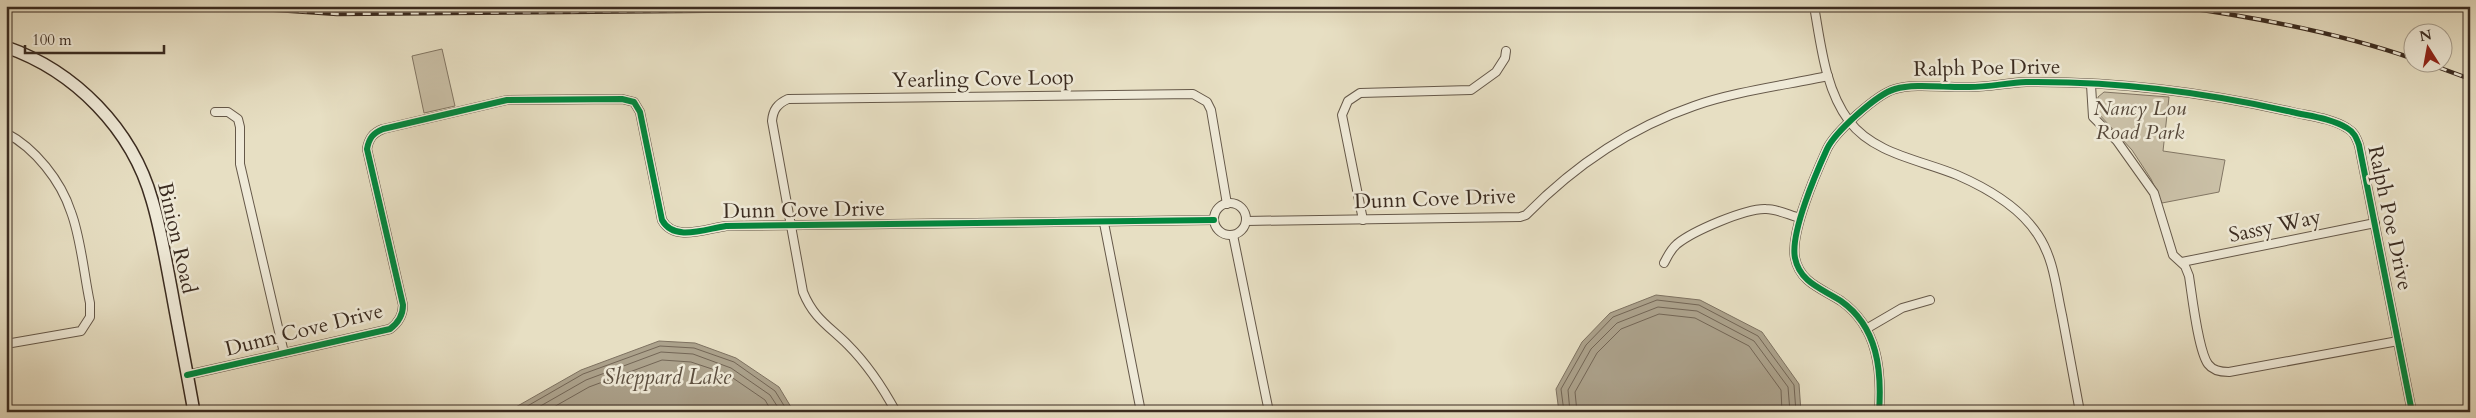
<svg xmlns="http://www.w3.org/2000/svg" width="2476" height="418" viewBox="0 0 2476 418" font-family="Cardo,serif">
  <rect width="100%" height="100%" fill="#e7dfc3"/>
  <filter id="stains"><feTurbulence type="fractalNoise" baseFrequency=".004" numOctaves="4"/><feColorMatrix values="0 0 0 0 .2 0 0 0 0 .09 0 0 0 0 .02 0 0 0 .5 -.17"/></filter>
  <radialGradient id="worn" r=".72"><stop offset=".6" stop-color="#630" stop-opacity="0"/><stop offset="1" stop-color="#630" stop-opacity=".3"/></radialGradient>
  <g fill="#cac0a7" stroke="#827664">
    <polygon points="442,49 455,106 424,113 412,56"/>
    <polygon points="2104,92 2169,97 2163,151 2225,160 2219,192 2162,203 2151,179 2132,150 2097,112 2098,97"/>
  </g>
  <g fill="#aca28c" stroke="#7e7261">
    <polygon points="1656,295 1700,300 1762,332 1799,384 1801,412 1559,412 1556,389 1582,342 1610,313"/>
    <polygon points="659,341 695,343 736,358 779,387 794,412 507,412 581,370"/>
  </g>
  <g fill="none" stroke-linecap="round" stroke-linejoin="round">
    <g stroke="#736656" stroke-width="1">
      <polyline points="517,412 583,374 660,346 694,348 734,362 775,391 788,412"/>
      <polyline points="530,412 586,380 661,352 693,354 731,368 770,395 781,412"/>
      <polyline points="545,412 589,387 662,360 691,362 727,374 765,400 772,412"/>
      <polyline points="1564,412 1561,389 1586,345 1613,317 1657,300 1699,305 1758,336 1794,385 1796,412"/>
      <polyline points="1570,412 1568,390 1591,349 1617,323 1658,307 1697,311 1754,341 1788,387 1790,412"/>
      <polyline points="1577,412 1575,392 1597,353 1621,329 1659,314 1695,318 1749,346 1781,390 1782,412"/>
    </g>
    <g stroke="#655849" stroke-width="10">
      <g id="minor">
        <path d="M1814,6C1821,45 1825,89 1849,121C1874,154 1921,160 1957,175C1987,188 2020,207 2038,235C2054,259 2056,288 2062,315C2068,347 2074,379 2080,412"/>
        <path d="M2091,85L2093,117L2117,141L2154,193L2173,255L2185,266L2189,276C2192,295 2198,350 2208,364C2213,371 2221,372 2229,372L2398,341"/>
        <polyline points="215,112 228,112 238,119 240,127 240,164 284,353"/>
        <path d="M6,133C35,148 61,181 71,212C81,238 84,275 90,303V317L81,331L6,344"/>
        <circle cx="1230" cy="219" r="16"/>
        <polyline points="1363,220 1342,115 1348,101 1360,93 1471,90 1496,72 1505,58 1506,51"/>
        <path d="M1246,221L1520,217L1526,215C1573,167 1630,128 1694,106C1733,92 1786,85 1828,76"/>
        <polyline points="1104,223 1141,412"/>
        <polyline points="1233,235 1269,412"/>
        <polyline points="2182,262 2375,223"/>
        <path d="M1664,263C1668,256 1670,250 1677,244C1693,231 1746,208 1766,209C1777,209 1789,215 1800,218"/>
        <polyline points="1866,329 1902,308 1930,300"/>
        <path d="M187,375L390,329C398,323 403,316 403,305L367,149C369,138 373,133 383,129L507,100L622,99L634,102L640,112L662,220C674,242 705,229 726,226L1214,220"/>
        <path d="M896,412C883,388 867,364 848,345C829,326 814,319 803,292L772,121C773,110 777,104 788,99L1193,94L1207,102L1211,110L1227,204"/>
        <path d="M1879,412C1882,371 1878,327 1841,301C1823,289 1800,283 1795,258C1790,233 1816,173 1827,149C1835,132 1877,94 1895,89C1915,83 1947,88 1969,87C1988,87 2007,83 2026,82C2115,81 2205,92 2292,112C2309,116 2331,118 2347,128C2354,132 2356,137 2359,145L2412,412"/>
      </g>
    </g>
    <g stroke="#3a2b20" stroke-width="14">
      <path id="secondary" d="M6,47C75,71 132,129 152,200C161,230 166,262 172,293C179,332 187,372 194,412"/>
    </g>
    <use href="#minor" stroke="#efead8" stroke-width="8"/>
    <use href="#secondary" stroke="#efead8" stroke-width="11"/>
    <g stroke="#3a2b20" stroke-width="4.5">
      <g id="rail">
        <polyline points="219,6 337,14 1225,6"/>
        <path d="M2174,6C2255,17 2336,32 2414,59"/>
        <polyline points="2424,62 2470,79"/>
      </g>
    </g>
    <use href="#rail" stroke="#efead8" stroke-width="2.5" stroke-dasharray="8" stroke-linecap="butt"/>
    <g stroke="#efead8" stroke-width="9">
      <g id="cycleway">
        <path d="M187,375L390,329C398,323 403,316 403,305L367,149C369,138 373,133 383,129L507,100L622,99L634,102L640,112L662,220C674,242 705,229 726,226L1214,220"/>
        <path d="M1879,412C1882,371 1878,327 1841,301C1823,289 1800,283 1795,258C1790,233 1816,173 1827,149C1835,132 1877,94 1895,89C1915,83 1947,88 1969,87C1988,87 2007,83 2026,82C2115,81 2205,92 2292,112C2309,116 2331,118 2347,128C2354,132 2356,137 2359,145L2412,412"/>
      </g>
    </g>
    <use href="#cycleway" stroke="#00873e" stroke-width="6"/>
  </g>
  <g text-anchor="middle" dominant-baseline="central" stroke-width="5" stroke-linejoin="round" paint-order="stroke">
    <g font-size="21" fill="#3a2b20" stroke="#efead8">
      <text transform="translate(1987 68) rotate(-1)">Ralph Poe Drive</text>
      <text transform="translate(983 79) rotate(-1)">Yearling Cove Loop</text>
      <text transform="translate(1435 199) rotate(-2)">Dunn Cove Drive</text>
      <text transform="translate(804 210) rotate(-1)">Dunn Cove Drive</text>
      <text transform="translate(2390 218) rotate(78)">Ralph Poe Drive</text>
      <text transform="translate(2275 226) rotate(-12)">Sassy Way</text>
      <text transform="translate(177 238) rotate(77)">Binion Road</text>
      <text transform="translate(304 330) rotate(-14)">Dunn Cove Drive</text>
    </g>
    <g font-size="21" font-style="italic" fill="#57493b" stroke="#efead8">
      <text x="2140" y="108">Nancy Lou<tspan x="2140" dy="24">Road Park</tspan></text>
    </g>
    <g font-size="22" font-style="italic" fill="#5c4f40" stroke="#efead8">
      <text x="667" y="377">Sheppard Lake</text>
    </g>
  </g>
  <rect width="2476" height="418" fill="none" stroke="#e7dfc3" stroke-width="25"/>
  <rect x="8" y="8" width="2461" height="403" fill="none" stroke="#3a2b20" stroke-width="2.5"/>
  <rect x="12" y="12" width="2451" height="393" fill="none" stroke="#3a2b20"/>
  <g transform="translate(2428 48) rotate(349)"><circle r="24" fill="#efead8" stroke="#a79e8e"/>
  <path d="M0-4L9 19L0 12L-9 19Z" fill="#8f2418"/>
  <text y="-8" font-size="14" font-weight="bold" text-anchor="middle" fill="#3a2b20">N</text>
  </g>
  <path d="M25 45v8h139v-8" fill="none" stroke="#3a2b20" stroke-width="2.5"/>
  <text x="32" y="45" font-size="15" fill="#3a2b20" stroke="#efead8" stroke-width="4" paint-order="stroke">100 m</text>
  <rect width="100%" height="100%" filter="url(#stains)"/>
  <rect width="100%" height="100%" fill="url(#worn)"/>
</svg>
